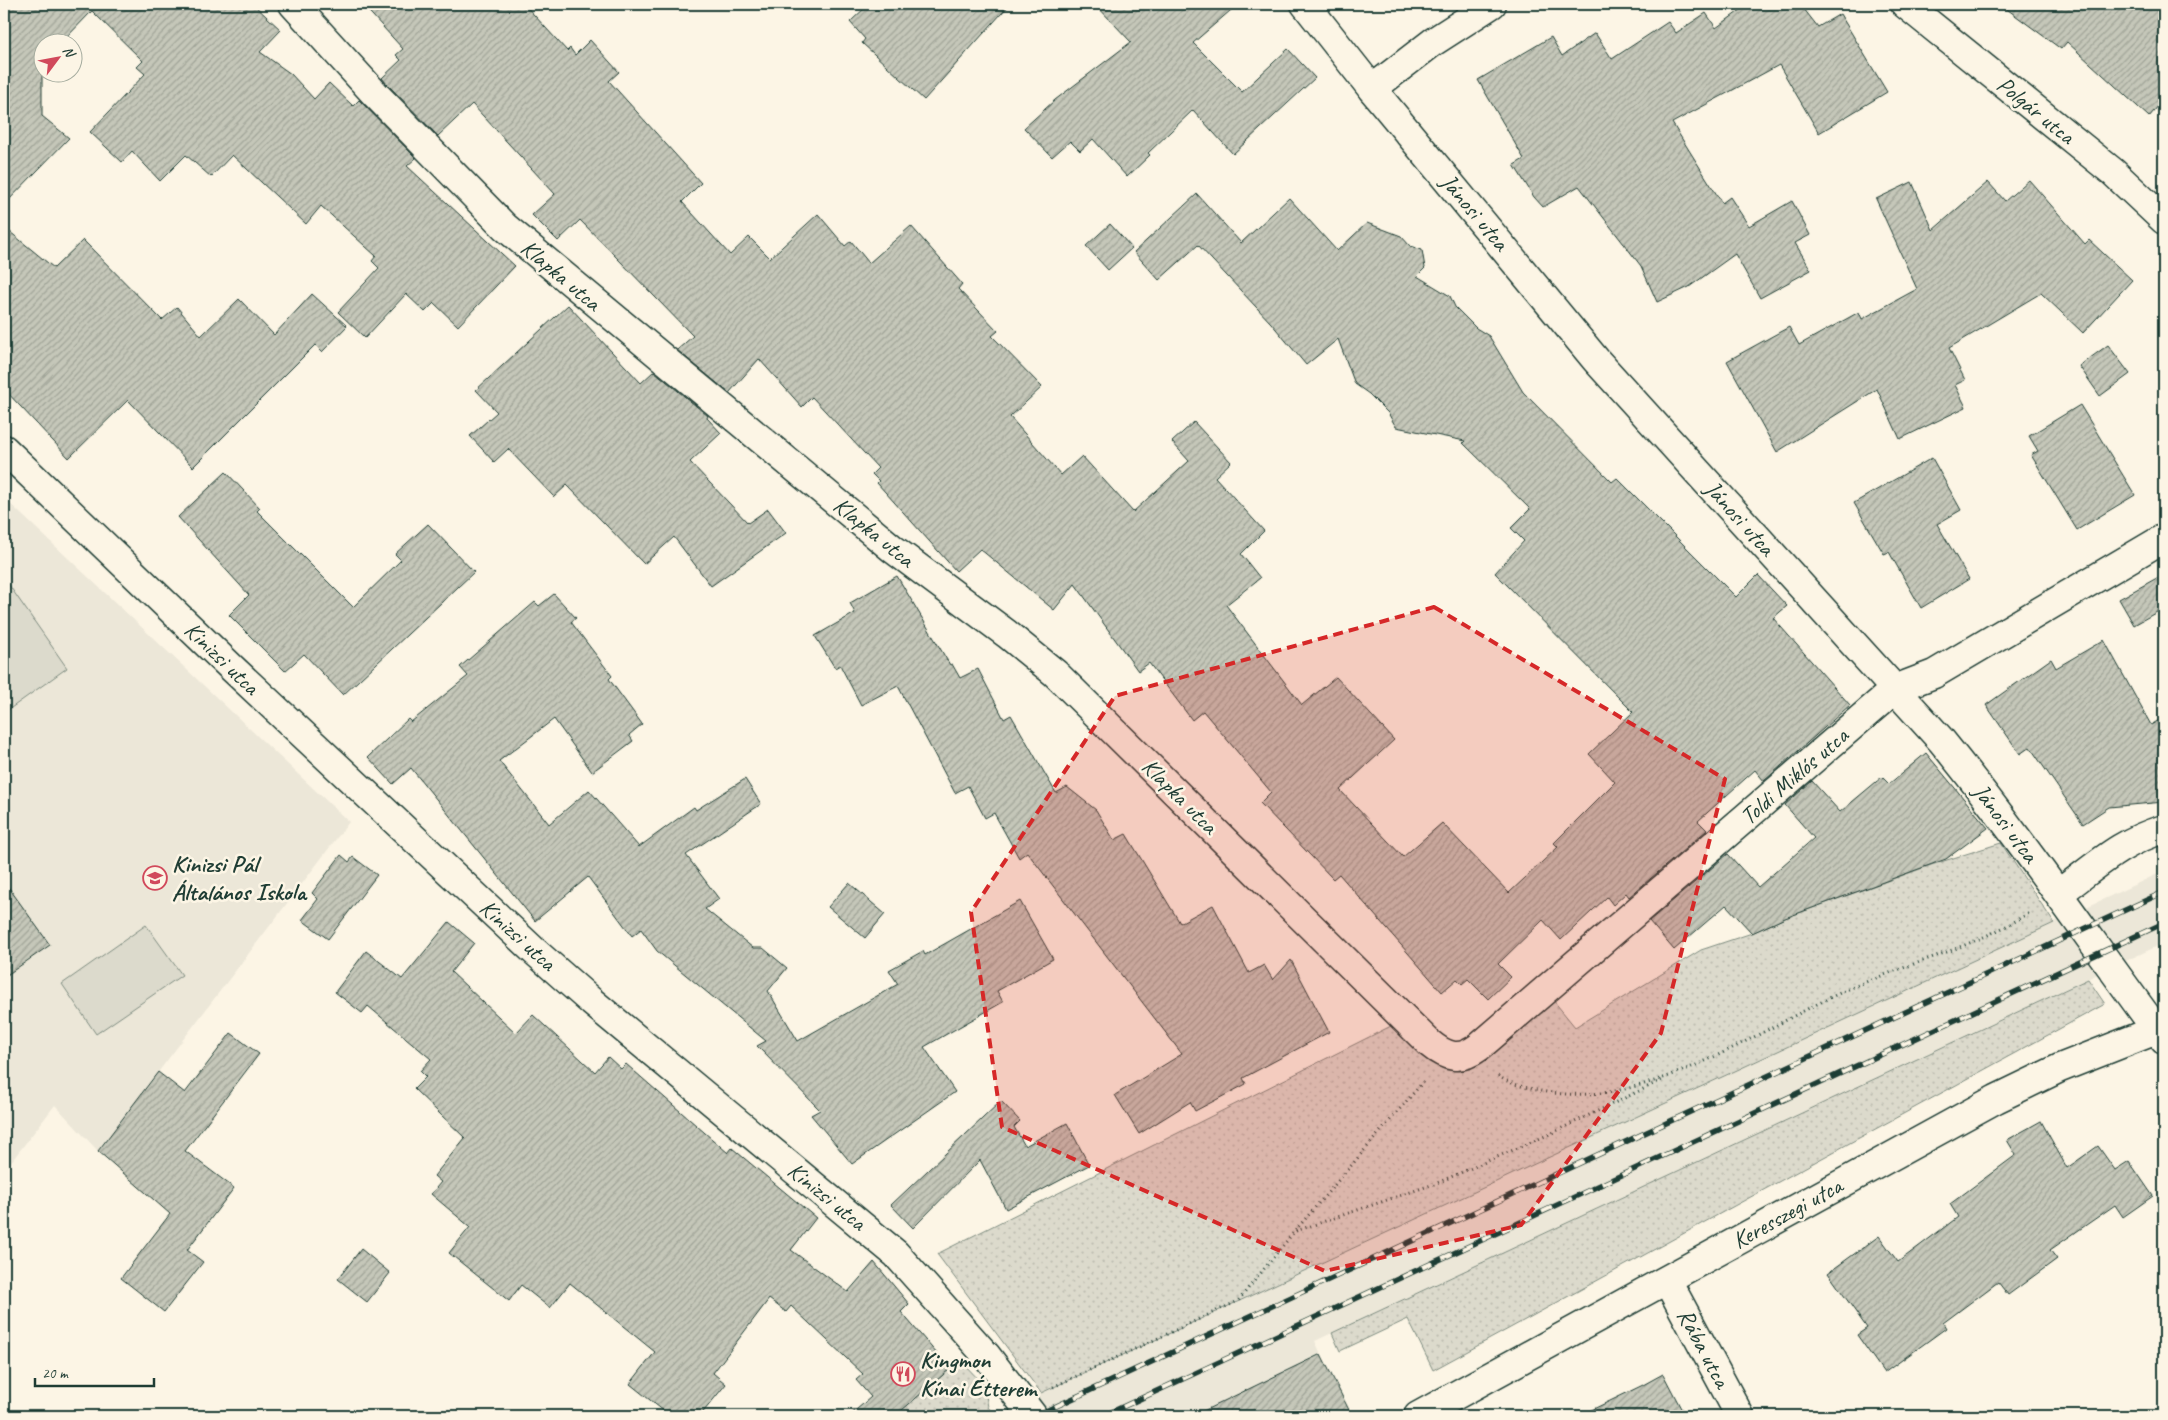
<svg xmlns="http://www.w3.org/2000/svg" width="2168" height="1420" viewBox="0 0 2168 1420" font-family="Caveat,sans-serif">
  <defs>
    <pattern id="grass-dots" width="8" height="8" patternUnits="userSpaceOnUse" patternTransform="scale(1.25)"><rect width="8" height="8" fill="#dcdacc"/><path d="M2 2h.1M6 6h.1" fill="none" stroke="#bcbcb0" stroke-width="1.8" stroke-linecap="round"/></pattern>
    <pattern id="building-hatch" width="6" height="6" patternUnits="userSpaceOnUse" patternTransform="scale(1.25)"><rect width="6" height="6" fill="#c5c7b9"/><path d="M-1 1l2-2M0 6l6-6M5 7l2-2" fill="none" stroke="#9fa397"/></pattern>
  </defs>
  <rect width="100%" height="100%" fill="#fcf5e5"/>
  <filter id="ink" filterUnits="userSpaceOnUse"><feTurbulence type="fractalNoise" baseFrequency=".02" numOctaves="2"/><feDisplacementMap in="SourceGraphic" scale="10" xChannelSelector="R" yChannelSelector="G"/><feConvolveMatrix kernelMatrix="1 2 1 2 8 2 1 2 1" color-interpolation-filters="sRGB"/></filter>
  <g filter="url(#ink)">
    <g fill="#ece7d8">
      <polygon points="4,498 349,822 98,1151 55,1105 4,1171"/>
      <polygon points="2164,871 2164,943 1315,1341 1321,1354 1193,1416 992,1416"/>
    </g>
    <g fill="url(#grass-dots)" stroke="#7e8c80">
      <polygon points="2001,843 2054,923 1041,1393 937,1254 1395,1024 1437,1065 1442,1068 1459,1071 1475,1066 1484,1060 1553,1000 1575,1027 1701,950 1752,933 1785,918 1931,865"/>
      <polygon points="2088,979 2105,1004 1433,1370 1408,1319 1340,1351 1332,1333"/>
      <polygon points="960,1360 984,1385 988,1407 994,1415 895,1416"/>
    </g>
    <g fill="#dcdacc" stroke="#7e8c80">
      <polygon points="4,578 67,668 4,713"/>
      <polygon points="146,925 182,975 96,1034 62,984"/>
    </g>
    <g fill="url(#building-hatch)" stroke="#1f3d34">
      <polygon points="4,4 253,4 281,30 260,52 291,74 314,99 329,83 353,106 359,100 416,158 407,166 515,266 458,326 434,303 425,312 406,294 365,338 338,312 379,268 372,261 376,256 321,206 306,224 232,155 211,177 186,155 160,181 132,151 122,162 90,132 145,74 137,67 143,61 92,11 62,42 42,42 42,116 69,138 4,205"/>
      <polygon points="362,4 524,4 567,51 570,48 575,55 590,40 619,72 609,81 701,183 682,202 730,255 749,237 770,258 818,214 845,246 851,241 869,263 911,226 962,284 958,289 998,331 992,336 1042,387 1010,417 1061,475 1082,456 1133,512 1189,461 1172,442 1194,422 1231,462 1215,477 1264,531 1241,554 1260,578 1226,605 1302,705 1336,677 1394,740 1340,790 1403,857 1442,823 1509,893 1558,847 1554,843 1615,782 1589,754 1633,712 1495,573 1524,541 1511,528 1530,509 1463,443 1465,441 1396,427 1388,413 1369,394 1355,384 1338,339 1306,365 1271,323 1198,245 1159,280 1134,252 1197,194 1241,243 1289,198 1337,251 1367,223 1401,236 1410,246 1422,250 1425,268 1417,276 1450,296 1455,307 1476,328 1489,336 1523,392 1612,482 1617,478 1736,597 1758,575 1787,606 1773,618 1850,705 1764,781 1755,770 1698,821 1707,830 1629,897 1626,893 1613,905 1607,897 1561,940 1543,920 1498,964 1511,977 1488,999 1468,979 1462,984 1457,979 1442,992 1339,874 1333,879 1260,803 1271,792 1203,711 1192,720 1149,663 1138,671 1075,584 1054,610 980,549 956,571 877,483 879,481 872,474 878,468 812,397 802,407 759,359 729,393 677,350 693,336 580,220 558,241 532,215 555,194 472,104 438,136 387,84 382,78 401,60 396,55 403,49"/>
      <polygon points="869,4 1010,4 924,100 862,43 865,39 850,22"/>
      <polygon points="1095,4 1238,4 1193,43 1242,92 1288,49 1315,78 1233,154 1193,110 1148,153 1150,155 1127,177 1093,139 1080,151 1070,141 1052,157 1024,128 1055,100 1131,42"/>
      <polygon points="1749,4 1800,4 1818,27 1840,14 1887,92 1819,133 1779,65 1672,123 1722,203 1730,197 1749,226 1792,201 1810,235 1795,243 1811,270 1760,298 1735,254 1689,287 1657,302 1641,266 1579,186 1543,207 1534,197 1514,165 1524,159 1478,80 1551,37 1562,56 1595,33 1612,59 1668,22 1676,33 1706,13 1716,28"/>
      <polygon points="2000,4 2164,4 2164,99 2149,117 2067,42 2061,49"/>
      <polygon points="2029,180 2085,244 2089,240 2132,280 2083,333 2041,293 1949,348 1965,380 1955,385 1966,407 1900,439 1877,389 1777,452 1727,361 1789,327 1799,345 1859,312 1862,319 1917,289 1876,199 1912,182 1933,230 1988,182 2005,201"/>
      <polygon points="1110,224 1132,248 1108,270 1086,246"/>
      <polygon points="4,227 54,268 83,240 162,320 177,307 201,336 239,299 274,335 312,294 347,326 322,352 315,345 193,467 128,400 69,458 4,389"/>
      <polygon points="568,305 641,383 654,371 708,416 707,418 721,433 690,462 748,523 768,509 786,533 711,586 674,537 644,564 567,485 554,497 508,449 494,462 470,436 497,412 476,390"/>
      <polygon points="2108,345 2130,374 2100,396 2079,366"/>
      <polygon points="2080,405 2135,495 2077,530 2031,455 2038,451 2029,436"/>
      <polygon points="1932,458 1961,510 1937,524 1969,579 1921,608 1889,552 1884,554 1854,503"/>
      <polygon points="226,472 260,508 257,511 353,607 401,560 395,554 428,524 474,572 343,695 304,654 285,671 229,615 249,595 178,517"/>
      <polygon points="2164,574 2164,608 2134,625 2119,599"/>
      <polygon points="897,576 950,665 952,664 960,678 978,669 1004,719 1011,715 1056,793 1067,787 1096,810 1114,840 1126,834 1180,923 1213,905 1249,973 1264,965 1273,980 1291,960 1329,1032 1243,1078 1246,1084 1195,1111 1190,1102 1139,1134 1115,1095 1182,1054 1027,852 1019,858 994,813 985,818 968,786 955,793 898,686 861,705 840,665 835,668 815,636 855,613 850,603"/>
      <polygon points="554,594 576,618 571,622 612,676 609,679 642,724 629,735 633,741 592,772 554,719 499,761 549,824 589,790 639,847 694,807 696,810 745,779 761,804 686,855 719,899 705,909 753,948 763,948 787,968 768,991 798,1041 898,984 889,970 923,951 925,955 1020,901 1053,959 997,991 1003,1002 924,1047 955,1092 852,1164 811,1115 820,1110 757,1046 766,1041 657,951 641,929 632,936 588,877 535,921 411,768 393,784 368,757 408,719 411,722 468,676 460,667 535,602 539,606"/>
      <polygon points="2104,640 2151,725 2164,717 2164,802 2109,807 2083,824 2030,747 2020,754 1986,705 2051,659 2056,668"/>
      <polygon points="1926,753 1988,828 1946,859 1785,918 1752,933 1726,905 1674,950 1649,921 1728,854 1758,887 1814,838 1785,805 1812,781 1840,812 1882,777 1889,784"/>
      <polygon points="341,855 349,862 353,857 377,875 328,939 302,920 318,899 312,893"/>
      <polygon points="4,881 50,945 4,977"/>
      <polygon points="849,883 885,914 865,938 828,907"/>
      <polygon points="449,922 474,943 451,972 516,1033 533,1015 595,1072 608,1057 621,1069 626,1064 728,1153 732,1148 816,1218 791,1250 848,1292 874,1262 909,1304 901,1312 950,1369 895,1416 849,1416 871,1397 856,1380 863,1374 791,1306 786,1312 769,1299 713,1373 726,1384 700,1416 670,1416 630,1384 655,1352 570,1283 550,1308 521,1285 509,1301 449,1253 470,1227 431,1194 441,1182 434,1176 465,1138 414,1089 426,1077 420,1071 431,1059 368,1006 362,1013 335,992 366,951 402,979"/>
      <polygon points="231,1033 259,1054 185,1151 234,1188 187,1250 203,1262 164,1312 121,1278 170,1214 98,1151 158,1072 185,1093"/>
      <polygon points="1001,1101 1020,1121 1014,1127 1025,1146 1067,1123 1089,1165 1006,1209 980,1160 913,1228 891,1205"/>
      <polygon points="2041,1121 2067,1168 2098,1146 2115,1170 2129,1161 2153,1196 2123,1217 2115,1205 2050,1250 2057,1259 2008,1295 1998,1282 1943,1323 1946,1328 1884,1373 1857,1335 1867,1328 1828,1273 1879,1236 1898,1262 1958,1217 1950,1204 2016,1155 2007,1140"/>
      <polygon points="361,1249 390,1273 367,1302 338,1279"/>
      <polygon points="1321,1354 1352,1416 1193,1416"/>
      <polygon points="1663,1374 1685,1416 1579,1416 1643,1385"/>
    </g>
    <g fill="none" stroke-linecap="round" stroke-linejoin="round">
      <g stroke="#1f3d34" stroke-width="31">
        <g id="street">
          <path d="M293,4L376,95L505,227L893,549L1007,634L1055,673L1429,1043C1447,1058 1460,1061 1479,1047L1895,689L1934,674L2164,538"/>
          <path d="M1305,4L1372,89L1596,360L1941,740C2020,837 2090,940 2164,1040"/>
          <polyline points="1905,4 2113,172 2164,220"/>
          <polyline points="1372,89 1433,42 1492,4"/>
          <polyline points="4,449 232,668 532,949 592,1002 896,1254 986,1355 1033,1416"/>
          <path d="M2059,893C2097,866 2118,843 2164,829"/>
          <polyline points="1667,1280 1740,1416"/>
          <polyline points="1418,1416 1996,1099 2060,1068 2164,1027"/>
        </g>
      </g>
      <g stroke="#1f3d34" stroke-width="3" stroke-dasharray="1 4" stroke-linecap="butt">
        <path d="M1498,1076C1510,1084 1527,1088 1541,1091C1649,1112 1757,1029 1851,988C1910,963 1975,947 2029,913"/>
        <polyline points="1296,1231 1437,1183 1550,1134 1664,1079"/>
        <polyline points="1053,1387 1238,1301 1294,1232 1423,1082"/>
      </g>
      <use href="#street" stroke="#fcf5e5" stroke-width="28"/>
      <g stroke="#1f3d34" stroke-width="5.5">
        <g id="rail">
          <polyline points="1035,1416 2164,892"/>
          <polyline points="1103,1416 2164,923"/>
        </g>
      </g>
      <use href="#rail" stroke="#fcf5e5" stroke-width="4" stroke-dasharray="11" stroke-linecap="butt"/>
    </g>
  </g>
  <path fill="#d62828" fill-opacity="0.2" stroke="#d62828" stroke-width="4" stroke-dasharray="10 6" stroke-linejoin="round" d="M1434,607L1725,779L1661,1033L1521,1225L1325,1271L1002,1127L971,912L1115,696Z"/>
  <defs>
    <g id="school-ring" transform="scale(1.25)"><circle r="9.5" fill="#fcf5e5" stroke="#d1495b" stroke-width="1.5"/><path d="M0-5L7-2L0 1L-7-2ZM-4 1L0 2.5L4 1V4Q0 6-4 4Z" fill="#d1495b"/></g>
    <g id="restaurant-ring" transform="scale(1.25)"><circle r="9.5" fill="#fcf5e5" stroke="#d1495b" stroke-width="1.5"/><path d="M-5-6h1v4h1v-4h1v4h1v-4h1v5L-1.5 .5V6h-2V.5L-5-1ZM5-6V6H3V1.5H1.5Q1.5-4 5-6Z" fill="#d1495b"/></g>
  </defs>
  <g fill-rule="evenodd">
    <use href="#school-ring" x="155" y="878"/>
    <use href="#restaurant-ring" x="903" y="1374"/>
  </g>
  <g text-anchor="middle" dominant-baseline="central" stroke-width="5" stroke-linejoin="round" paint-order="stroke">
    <g font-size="24" fill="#1f3d34" stroke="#fcf5e5">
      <text transform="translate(2036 110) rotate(39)">Polgár utca</text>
      <text transform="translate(1475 212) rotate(50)">Jánosi utca</text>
      <text transform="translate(561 275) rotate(40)">Klapka utca</text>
      <text transform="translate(1740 518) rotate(48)">Jánosi utca</text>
      <text transform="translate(874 532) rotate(39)">Klapka utca</text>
      <text transform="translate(222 658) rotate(44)">Kinizsi utca</text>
      <text transform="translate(1794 776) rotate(-41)">Toldi Miklós utca</text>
      <text transform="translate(1180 796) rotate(45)">Klapka utca</text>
      <text transform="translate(2006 823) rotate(53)">Jánosi utca</text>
      <text transform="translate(518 935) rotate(42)">Kinizsi utca</text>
      <text transform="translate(827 1196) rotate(39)">Kinizsi utca</text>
      <text transform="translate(1787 1213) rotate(-29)">Keresszegi utca</text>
      <text transform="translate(1704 1348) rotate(62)">Rába utca</text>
    </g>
    <g font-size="24" font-weight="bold" fill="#1f3d34" stroke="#fcf5e5" text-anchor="start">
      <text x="172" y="864">Kinizsi Pál<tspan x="172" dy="28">Általános Iskola</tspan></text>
      <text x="920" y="1360">Kingmon<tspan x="920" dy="28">Kínai Étterem</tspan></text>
    </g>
  </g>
  <rect width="2168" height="1420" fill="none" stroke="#fcf5e5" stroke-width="20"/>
  <rect x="10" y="10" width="2148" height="1400" fill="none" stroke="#1f3d34" stroke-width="2" filter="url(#ink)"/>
  <g transform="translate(58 58) rotate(58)"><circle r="24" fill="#fcf5e5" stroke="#a4ab9e"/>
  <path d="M0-4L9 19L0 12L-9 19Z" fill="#d1495b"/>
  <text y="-8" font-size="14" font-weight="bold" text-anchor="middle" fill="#1f3d34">N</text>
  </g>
  <path d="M35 1378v8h119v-8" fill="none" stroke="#1f3d34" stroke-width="2.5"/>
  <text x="42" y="1378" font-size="15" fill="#1f3d34" stroke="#fcf5e5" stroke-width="4" paint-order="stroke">20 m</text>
</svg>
